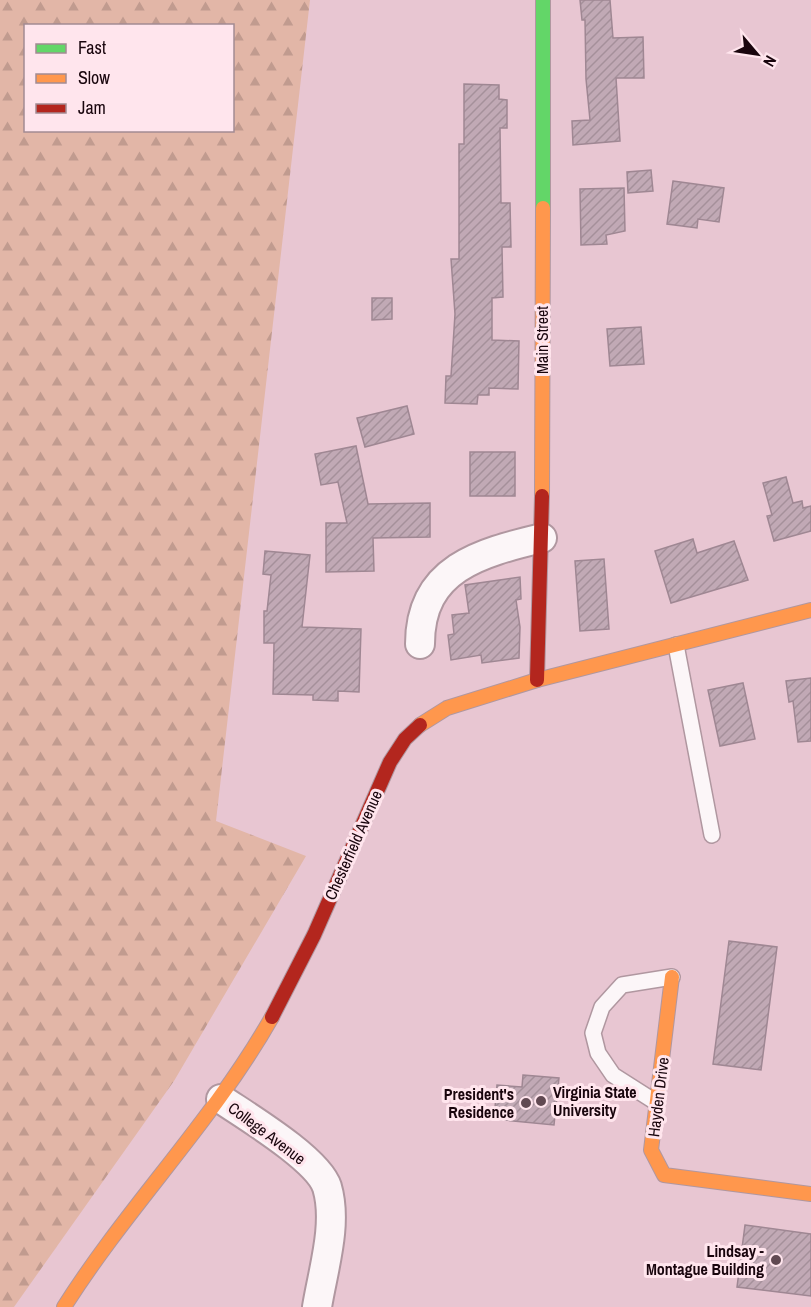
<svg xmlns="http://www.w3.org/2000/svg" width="811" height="1307" viewBox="0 0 811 1307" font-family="'Archivo Narrow',sans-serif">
  <defs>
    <pattern id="forest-firs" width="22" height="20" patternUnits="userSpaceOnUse" patternTransform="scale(1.5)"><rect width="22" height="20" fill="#e2b6a7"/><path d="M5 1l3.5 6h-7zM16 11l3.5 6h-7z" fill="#c19b8f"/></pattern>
    <pattern id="building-hatch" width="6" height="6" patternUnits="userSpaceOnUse" patternTransform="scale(1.5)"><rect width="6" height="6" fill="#c1a9b5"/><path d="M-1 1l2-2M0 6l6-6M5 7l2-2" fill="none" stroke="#a5909a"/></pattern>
  </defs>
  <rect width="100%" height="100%" fill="#e8c6d2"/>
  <path fill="url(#forest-firs)" fill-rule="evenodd" d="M0,0H310L216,821L306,856L174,1081L14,1307H0ZM26,26H232V130H26Z"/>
  <g fill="url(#building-hatch)" stroke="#9f8793" stroke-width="1.5">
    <polygon points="580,0 610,0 613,38 643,37 644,78 616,78 620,141 573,145 572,121 590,120 586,79 585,20 582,20"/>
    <polygon points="464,84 499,85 499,99 507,100 507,128 500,128 501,203 510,203 511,247 502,247 503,297 492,298 492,340 519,341 518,389 489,388 489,395 478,395 477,404 445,403 446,376 451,376 455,314 451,259 459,259 459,144 464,144"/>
    <polygon points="651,170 653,191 628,193 627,172"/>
    <polygon points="673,181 724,188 719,222 698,219 697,228 667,224"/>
    <polygon points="624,188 625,231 606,235 607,244 581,245 580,189"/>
    <polygon points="372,298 392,298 392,319 372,320"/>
    <polygon points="641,327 644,364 610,366 607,329"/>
    <polygon points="407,406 414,434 365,447 357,418"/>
    <polygon points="356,446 368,504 430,503 430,537 373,538 374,571 326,572 326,523 347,523 338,482 321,485 315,454"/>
    <rect x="470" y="452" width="45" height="44"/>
    <polygon points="786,477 793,503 802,501 803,508 811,506 811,531 774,541 767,516 772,515 763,483"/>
    <polygon points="693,539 697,553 734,541 748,580 671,603 655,551"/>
    <polygon points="265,551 310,555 302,627 361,629 359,692 338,691 338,701 313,700 313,695 273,694 274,643 264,643 264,611 267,611 271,575 263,574"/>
    <polygon points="604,559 609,629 580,631 575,561"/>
    <polygon points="520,577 521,599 516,600 520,627 519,658 482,663 481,655 451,660 448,635 454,634 452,615 469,613 465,585"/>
    <polygon points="811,678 811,741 798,742 793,701 789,702 786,681"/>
    <polygon points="743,683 755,739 720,746 708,690"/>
    <polygon points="729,941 777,947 761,1070 713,1064"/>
    <polygon points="523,1075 559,1078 554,1125 494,1119 497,1085 522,1087"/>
    <polygon points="745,1225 811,1234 811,1296 737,1287"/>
  </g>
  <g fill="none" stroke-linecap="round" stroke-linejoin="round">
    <g stroke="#b097a0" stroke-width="18">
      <g id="lane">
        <polyline points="676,645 712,835"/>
        <polyline points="657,1103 613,1075 598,1053 593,1033 602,1007 622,985 672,977"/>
      </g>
    </g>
    <g stroke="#b097a0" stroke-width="32">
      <g id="street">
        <path d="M420,644C420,568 480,553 542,538"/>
        <path d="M221,1099C246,1116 318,1159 327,1187C338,1224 323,1270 317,1307"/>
      </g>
    </g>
    <g stroke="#b097a0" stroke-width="16">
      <polyline id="fast" points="543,208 543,0"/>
    </g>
    <g stroke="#b097a0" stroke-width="16">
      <g id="slow">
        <polyline points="542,496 543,208"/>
        <polyline points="420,725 447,708 537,680 811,610"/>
        <polyline points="672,977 651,1150 664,1175 811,1194"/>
        <path d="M64,1307C128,1206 213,1121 272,1017"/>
      </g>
    </g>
    <g stroke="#b097a0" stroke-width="16">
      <g id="jam">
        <polyline points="537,680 542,496"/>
        <polyline points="272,1017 314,935 390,762 405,739 420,725"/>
      </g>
    </g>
    <use href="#lane" stroke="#fcf6f8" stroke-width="15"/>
    <use href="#street" stroke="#fcf6f8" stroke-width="28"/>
    <use href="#fast" stroke="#63d668" stroke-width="14"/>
    <use href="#slow" stroke="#ff974d" stroke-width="14"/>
    <use href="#jam" stroke="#b3261e" stroke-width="14"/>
  </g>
  <g fill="#614952" stroke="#ffe5ed" stroke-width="2">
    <circle cx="541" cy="1101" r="6"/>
    <circle cx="526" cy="1103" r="6"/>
    <circle cx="776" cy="1260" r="6"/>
  </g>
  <g text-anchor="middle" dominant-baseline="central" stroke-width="6" stroke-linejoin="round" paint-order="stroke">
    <g font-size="16" fill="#19050d" stroke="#ffe5ed">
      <text transform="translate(542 340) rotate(-90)">Main Street</text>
      <text transform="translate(353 845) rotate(-66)">Chesterfield Avenue</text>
      <text transform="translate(658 1097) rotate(-83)">Hayden Drive</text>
      <text transform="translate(267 1133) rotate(37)">College Avenue</text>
    </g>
    <g font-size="16" font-weight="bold" fill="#19050d" stroke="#ffe5ed" text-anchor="end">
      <text x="553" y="1092" text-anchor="start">Virginia State<tspan x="553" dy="18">University</tspan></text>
      <text x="514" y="1094">President's<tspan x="514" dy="18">Residence</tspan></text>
      <text x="764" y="1251">Lindsay -<tspan x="764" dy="18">Montague Building</tspan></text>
    </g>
  </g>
  <rect x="24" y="24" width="210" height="108" fill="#ffe5ed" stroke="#a38b93" stroke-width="1.5"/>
  <rect x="36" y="44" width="30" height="9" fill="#63d668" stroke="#a38b93" stroke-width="1.5"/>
  <text x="78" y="54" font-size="18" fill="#19050d">Fast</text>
  <rect x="36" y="74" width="30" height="9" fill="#ff974d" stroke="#a38b93" stroke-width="1.5"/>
  <text x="78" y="84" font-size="18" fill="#19050d">Slow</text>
  <rect x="36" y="104" width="30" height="9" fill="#b3261e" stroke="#a38b93" stroke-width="1.5"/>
  <text x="78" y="114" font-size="18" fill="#19050d">Jam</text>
  <g transform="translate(757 54) rotate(119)" stroke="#ffe5ed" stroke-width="4.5" paint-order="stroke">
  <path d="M0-4.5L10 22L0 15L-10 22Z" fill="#19050d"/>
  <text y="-9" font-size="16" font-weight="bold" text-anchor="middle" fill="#19050d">N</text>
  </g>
</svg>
